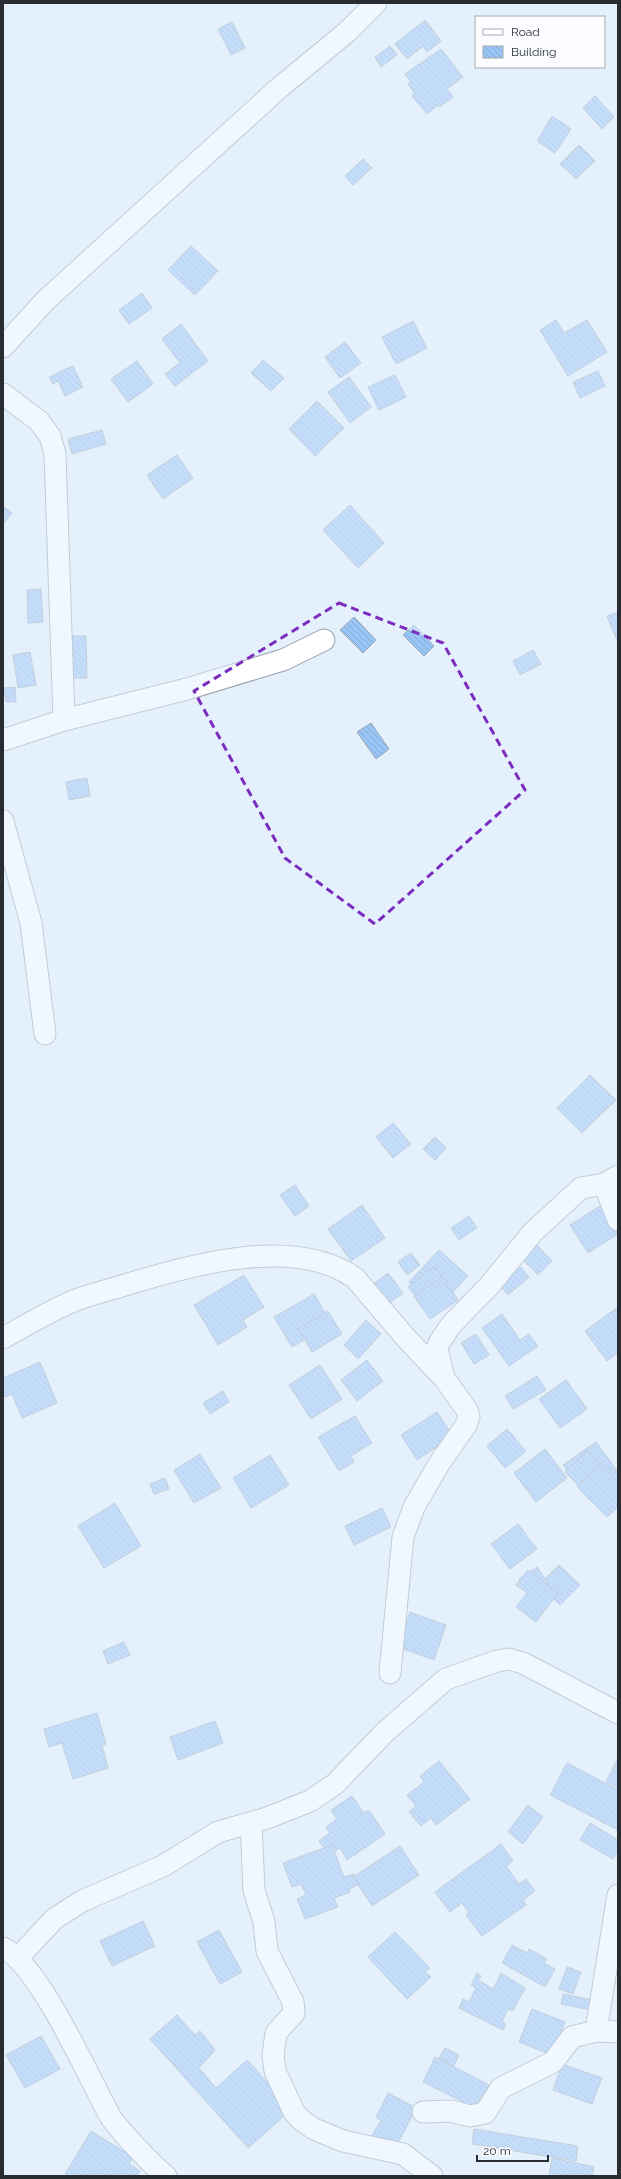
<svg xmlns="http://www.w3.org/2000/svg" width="621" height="2179" viewBox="0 0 621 2179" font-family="Raleway,sans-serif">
  <defs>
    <pattern id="building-back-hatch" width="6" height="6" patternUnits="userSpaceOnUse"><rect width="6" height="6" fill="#9ac6f7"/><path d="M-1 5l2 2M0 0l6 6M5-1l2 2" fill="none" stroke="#85aad4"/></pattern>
  </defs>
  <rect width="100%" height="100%" fill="#e5f0fd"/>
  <g fill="url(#building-back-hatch)" stroke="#9ba5b1">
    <polygon points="425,20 441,41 427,52 423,46 407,59 395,44"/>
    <polygon points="232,22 245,48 231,55 218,29"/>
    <polygon points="390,46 397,55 381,67 375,57"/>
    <polygon points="441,49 463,77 447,89 453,97 440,107 438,105 427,114 412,96 415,94 408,84 411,82 405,74"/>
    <polygon points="595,96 614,117 602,129 583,108"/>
    <polygon points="552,116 571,129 555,153 537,141"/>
    <polygon points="579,145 595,161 576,179 560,164"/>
    <polygon points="363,159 372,168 353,185 345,176"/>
    <polygon points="191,246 218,271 195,295 168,270"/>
    <polygon points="142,293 152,308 129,324 119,310"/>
    <polygon points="556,320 564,333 587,320 607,352 568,376 540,330"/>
    <polygon points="413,321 427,348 396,364 382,337"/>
    <polygon points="181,324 208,361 175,386 165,374 180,363 162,339"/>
    <polygon points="345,342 361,363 340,378 325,357"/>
    <polygon points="263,360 284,378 271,391 251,373"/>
    <polygon points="137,361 153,384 128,402 111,379"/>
    <polygon points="73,366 83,387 65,396 58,381 53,384 49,377"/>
    <polygon points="598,371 605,386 580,398 573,382"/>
    <polygon points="395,375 406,397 379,410 368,387"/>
    <polygon points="349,377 371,407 350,423 328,392"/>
    <polygon points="317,401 344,428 315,456 289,429"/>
    <polygon points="102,430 106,444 72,454 68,439"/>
    <polygon points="177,455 193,478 163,499 147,475"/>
    <polygon points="350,505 384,543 358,568 323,530"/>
    <polygon points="3,506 12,513 3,524"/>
    <polygon points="41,589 43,622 28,623 27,590"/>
    <polygon points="618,612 618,643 607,616"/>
    <polygon points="354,617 376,640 363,653 340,630"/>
    <polygon points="414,625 434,646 424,656 403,635"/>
    <polygon points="69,636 86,636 87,678 71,678"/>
    <polygon points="533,650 541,664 520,675 513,661"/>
    <polygon points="30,652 36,685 18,688 13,655"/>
    <polygon points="15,687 16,702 6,702 4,688"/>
    <polygon points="371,723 389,749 376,759 357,732"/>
    <polygon points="87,778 90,796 69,800 66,782"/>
    <polygon points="590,1075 616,1100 582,1133 557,1108"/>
    <polygon points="393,1123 411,1144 393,1158 376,1137"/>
    <polygon points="435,1137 446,1148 435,1160 423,1149"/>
    <polygon points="295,1185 309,1206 295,1216 280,1195"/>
    <polygon points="603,1204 618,1227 618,1234 588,1253 570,1225"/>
    <polygon points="362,1205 385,1238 351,1261 328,1229"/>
    <polygon points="469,1216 477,1228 459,1240 451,1228"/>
    <polygon points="537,1245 552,1261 538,1275 522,1259"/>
    <polygon points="439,1250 468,1276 438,1308 409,1282"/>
    <polygon points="411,1253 420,1265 407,1275 398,1262"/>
    <polygon points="434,1266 442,1277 417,1298 408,1287"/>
    <polygon points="521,1267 529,1277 508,1295 500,1285"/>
    <polygon points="388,1273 403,1293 385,1306 371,1286"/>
    <polygon points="244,1275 264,1307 243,1320 247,1327 218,1345 194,1305"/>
    <polygon points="443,1277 458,1300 430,1319 414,1296"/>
    <polygon points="314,1294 332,1324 292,1347 274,1317"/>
    <polygon points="618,1307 618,1353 607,1361 585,1331"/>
    <polygon points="328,1311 342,1334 312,1352 298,1329"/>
    <polygon points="502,1314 520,1340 529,1334 538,1346 509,1366 482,1328"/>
    <polygon points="366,1320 381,1334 358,1359 344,1345"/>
    <polygon points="476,1334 489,1355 474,1364 461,1343"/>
    <polygon points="367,1360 383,1381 357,1401 341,1380"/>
    <polygon points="40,1362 57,1403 22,1418 12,1394 5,1397 3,1392 3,1378"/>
    <polygon points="320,1365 342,1399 311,1419 289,1385"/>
    <polygon points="537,1376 546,1390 513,1409 505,1396"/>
    <polygon points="566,1380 587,1409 560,1428 539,1399"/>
    <polygon points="223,1391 229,1402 210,1414 203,1403"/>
    <polygon points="437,1412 453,1436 417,1460 401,1435"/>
    <polygon points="355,1416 372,1443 351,1456 354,1462 339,1471 318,1437"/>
    <polygon points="507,1429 526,1451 505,1468 487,1446"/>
    <polygon points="596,1442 618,1472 618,1479 589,1500 563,1465"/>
    <polygon points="545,1449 567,1478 536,1502 514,1473"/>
    <polygon points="588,1450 611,1473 588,1496 565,1472"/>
    <polygon points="200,1454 221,1488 194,1503 174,1470"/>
    <polygon points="270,1455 289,1485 251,1508 233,1478"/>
    <polygon points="602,1463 613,1474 618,1469 618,1507 607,1517 577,1487"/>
    <polygon points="165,1478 169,1489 154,1494 150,1484"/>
    <polygon points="115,1503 141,1546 104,1568 78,1526"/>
    <polygon points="382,1508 391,1527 354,1545 345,1526"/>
    <polygon points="518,1524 537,1549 510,1569 491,1544"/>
    <polygon points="559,1565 580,1585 560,1605 539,1585"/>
    <polygon points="537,1567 551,1588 532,1600 519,1579"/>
    <polygon points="528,1570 558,1593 536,1622 516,1607 527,1593 516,1585"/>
    <polygon points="410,1612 446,1625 434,1660 398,1647"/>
    <polygon points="124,1642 130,1655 108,1664 103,1651"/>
    <polygon points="97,1713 106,1744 102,1745 108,1768 73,1779 62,1743 49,1747 44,1729"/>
    <polygon points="215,1721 223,1743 178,1760 170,1737"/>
    <polygon points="618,1758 618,1788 606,1782"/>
    <polygon points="439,1761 470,1799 436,1825 431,1818 421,1826 409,1812 416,1806 407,1795 424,1782 420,1776"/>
    <polygon points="567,1763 618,1790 618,1830 550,1795"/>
    <polygon points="352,1796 364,1813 369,1810 385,1834 347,1860 340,1848 329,1855 319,1841 330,1833 326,1827 337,1819 331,1810"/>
    <polygon points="528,1805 543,1817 523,1844 508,1832"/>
    <polygon points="590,1823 618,1840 618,1850 613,1859 580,1840"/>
    <polygon points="501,1844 513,1861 506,1866 519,1884 526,1879 535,1891 523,1900 526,1905 482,1936 466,1915 469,1913 462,1903 450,1912 435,1892"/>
    <polygon points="332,1845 344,1877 354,1874 359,1884 349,1889 350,1892 334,1898 338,1907 305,1919 297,1899 306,1895 301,1884 292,1887 283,1863"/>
    <polygon points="400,1846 419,1875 372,1906 353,1877"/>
    <polygon points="143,1921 155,1946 112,1966 100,1941"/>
    <polygon points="219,1930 242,1972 220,1984 197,1942"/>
    <polygon points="395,1932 430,1968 425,1972 431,1977 407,1999 368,1957"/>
    <polygon points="512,1945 527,1953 529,1949 547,1959 544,1963 555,1969 545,1987 502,1963"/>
    <polygon points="567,1967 581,1972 573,1994 559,1989"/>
    <polygon points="477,1973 481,1976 478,1980 493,1989 501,1973 525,1988 513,2011 508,2009 502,2022 506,2024 503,2030 459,2008 463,1999 469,2002 476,1988 471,1985"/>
    <polygon points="563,1994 593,2000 591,2010 561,2004"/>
    <polygon points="532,2009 565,2022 552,2055 519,2042"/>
    <polygon points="177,2015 195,2035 200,2031 215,2050 199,2068 216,2088 247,2060 292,2109 248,2148 150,2039"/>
    <polygon points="41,2036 60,2069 25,2088 6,2055"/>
    <polygon points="445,2048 459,2055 454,2066 439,2058"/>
    <polygon points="435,2057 489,2085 477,2109 423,2082"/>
    <polygon points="562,2064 602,2078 592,2104 553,2090"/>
    <polygon points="388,2093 416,2108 395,2149 372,2136 381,2120 376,2117"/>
    <polygon points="474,2129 578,2146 576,2161 472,2144"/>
    <polygon points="91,2131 133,2157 129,2164 140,2171 137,2176 67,2176 65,2174"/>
    <polygon points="552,2158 594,2167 592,2176 549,2176"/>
  </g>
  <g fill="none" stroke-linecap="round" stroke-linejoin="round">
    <g stroke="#959fab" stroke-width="23">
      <g id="minor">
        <polyline points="3,347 46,300 279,88 347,32 376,3"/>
        <polyline points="3,394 39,421 50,436 55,454 64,720"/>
        <polyline points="3,740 64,720 187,689 283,660 324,640"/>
        <polyline points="3,821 31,923 45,1034"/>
        <polyline points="604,1184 618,1220"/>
        <path d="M3,1338C27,1325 51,1310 76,1300C92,1294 109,1290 125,1285C190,1265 294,1235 355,1278L406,1338L441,1375"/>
        <polyline points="390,1673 403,1537 414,1507 439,1464 466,1425 469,1417 467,1410 444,1378 437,1349 439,1343 451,1325 489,1286 533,1232 581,1188 604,1184 618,1176"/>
        <polyline points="251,1823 254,1890 264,1922 267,1951 293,2002 294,2013 276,2033 273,2055 275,2071 294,2112 300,2119 314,2129 343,2141 403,2154 432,2176"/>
        <path d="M3,1948C39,1964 89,2078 110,2116C116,2127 155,2168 166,2176"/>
        <polyline points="18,1958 54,1919 82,1901 163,1866 218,1832 267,1818 310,1801 335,1784 385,1732 446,1679 497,1661 509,1659 523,1663 618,1713"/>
        <polyline points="596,2031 618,1895"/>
        <polyline points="423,2112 451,2111 470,2116 485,2113 501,2088 553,2062 572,2037 596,2031 618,2032"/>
      </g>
    </g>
    <use href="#minor" stroke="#fff" stroke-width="21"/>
  </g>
  <path d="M0 0H621V2179H0ZM339,603L443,643L525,790L375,924L285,858L194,691Z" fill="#e5f0fd" fill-opacity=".55" fill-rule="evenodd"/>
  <path fill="none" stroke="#7b2cbf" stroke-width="3" stroke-dasharray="8 5" stroke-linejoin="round" d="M339,603L443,643L525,790L375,924L285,858L194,691Z"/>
  <rect width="621" height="2179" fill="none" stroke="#292d32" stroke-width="8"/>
  <rect x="475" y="16" width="130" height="52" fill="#fafcff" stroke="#a6a9ad"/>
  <rect x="483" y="29" width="20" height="6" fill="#ffffff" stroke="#a6a9ad"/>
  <text x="511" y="36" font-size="12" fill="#292d32">Road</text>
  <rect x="483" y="46" width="20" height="12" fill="url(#building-back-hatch)" stroke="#a6a9ad"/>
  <text x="511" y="56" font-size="12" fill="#292d32">Building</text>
  <path d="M477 2155v6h71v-6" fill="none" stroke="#292d32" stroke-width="2"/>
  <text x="483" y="2155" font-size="12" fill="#292d32" stroke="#fafcff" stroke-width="3" paint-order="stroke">20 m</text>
</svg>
